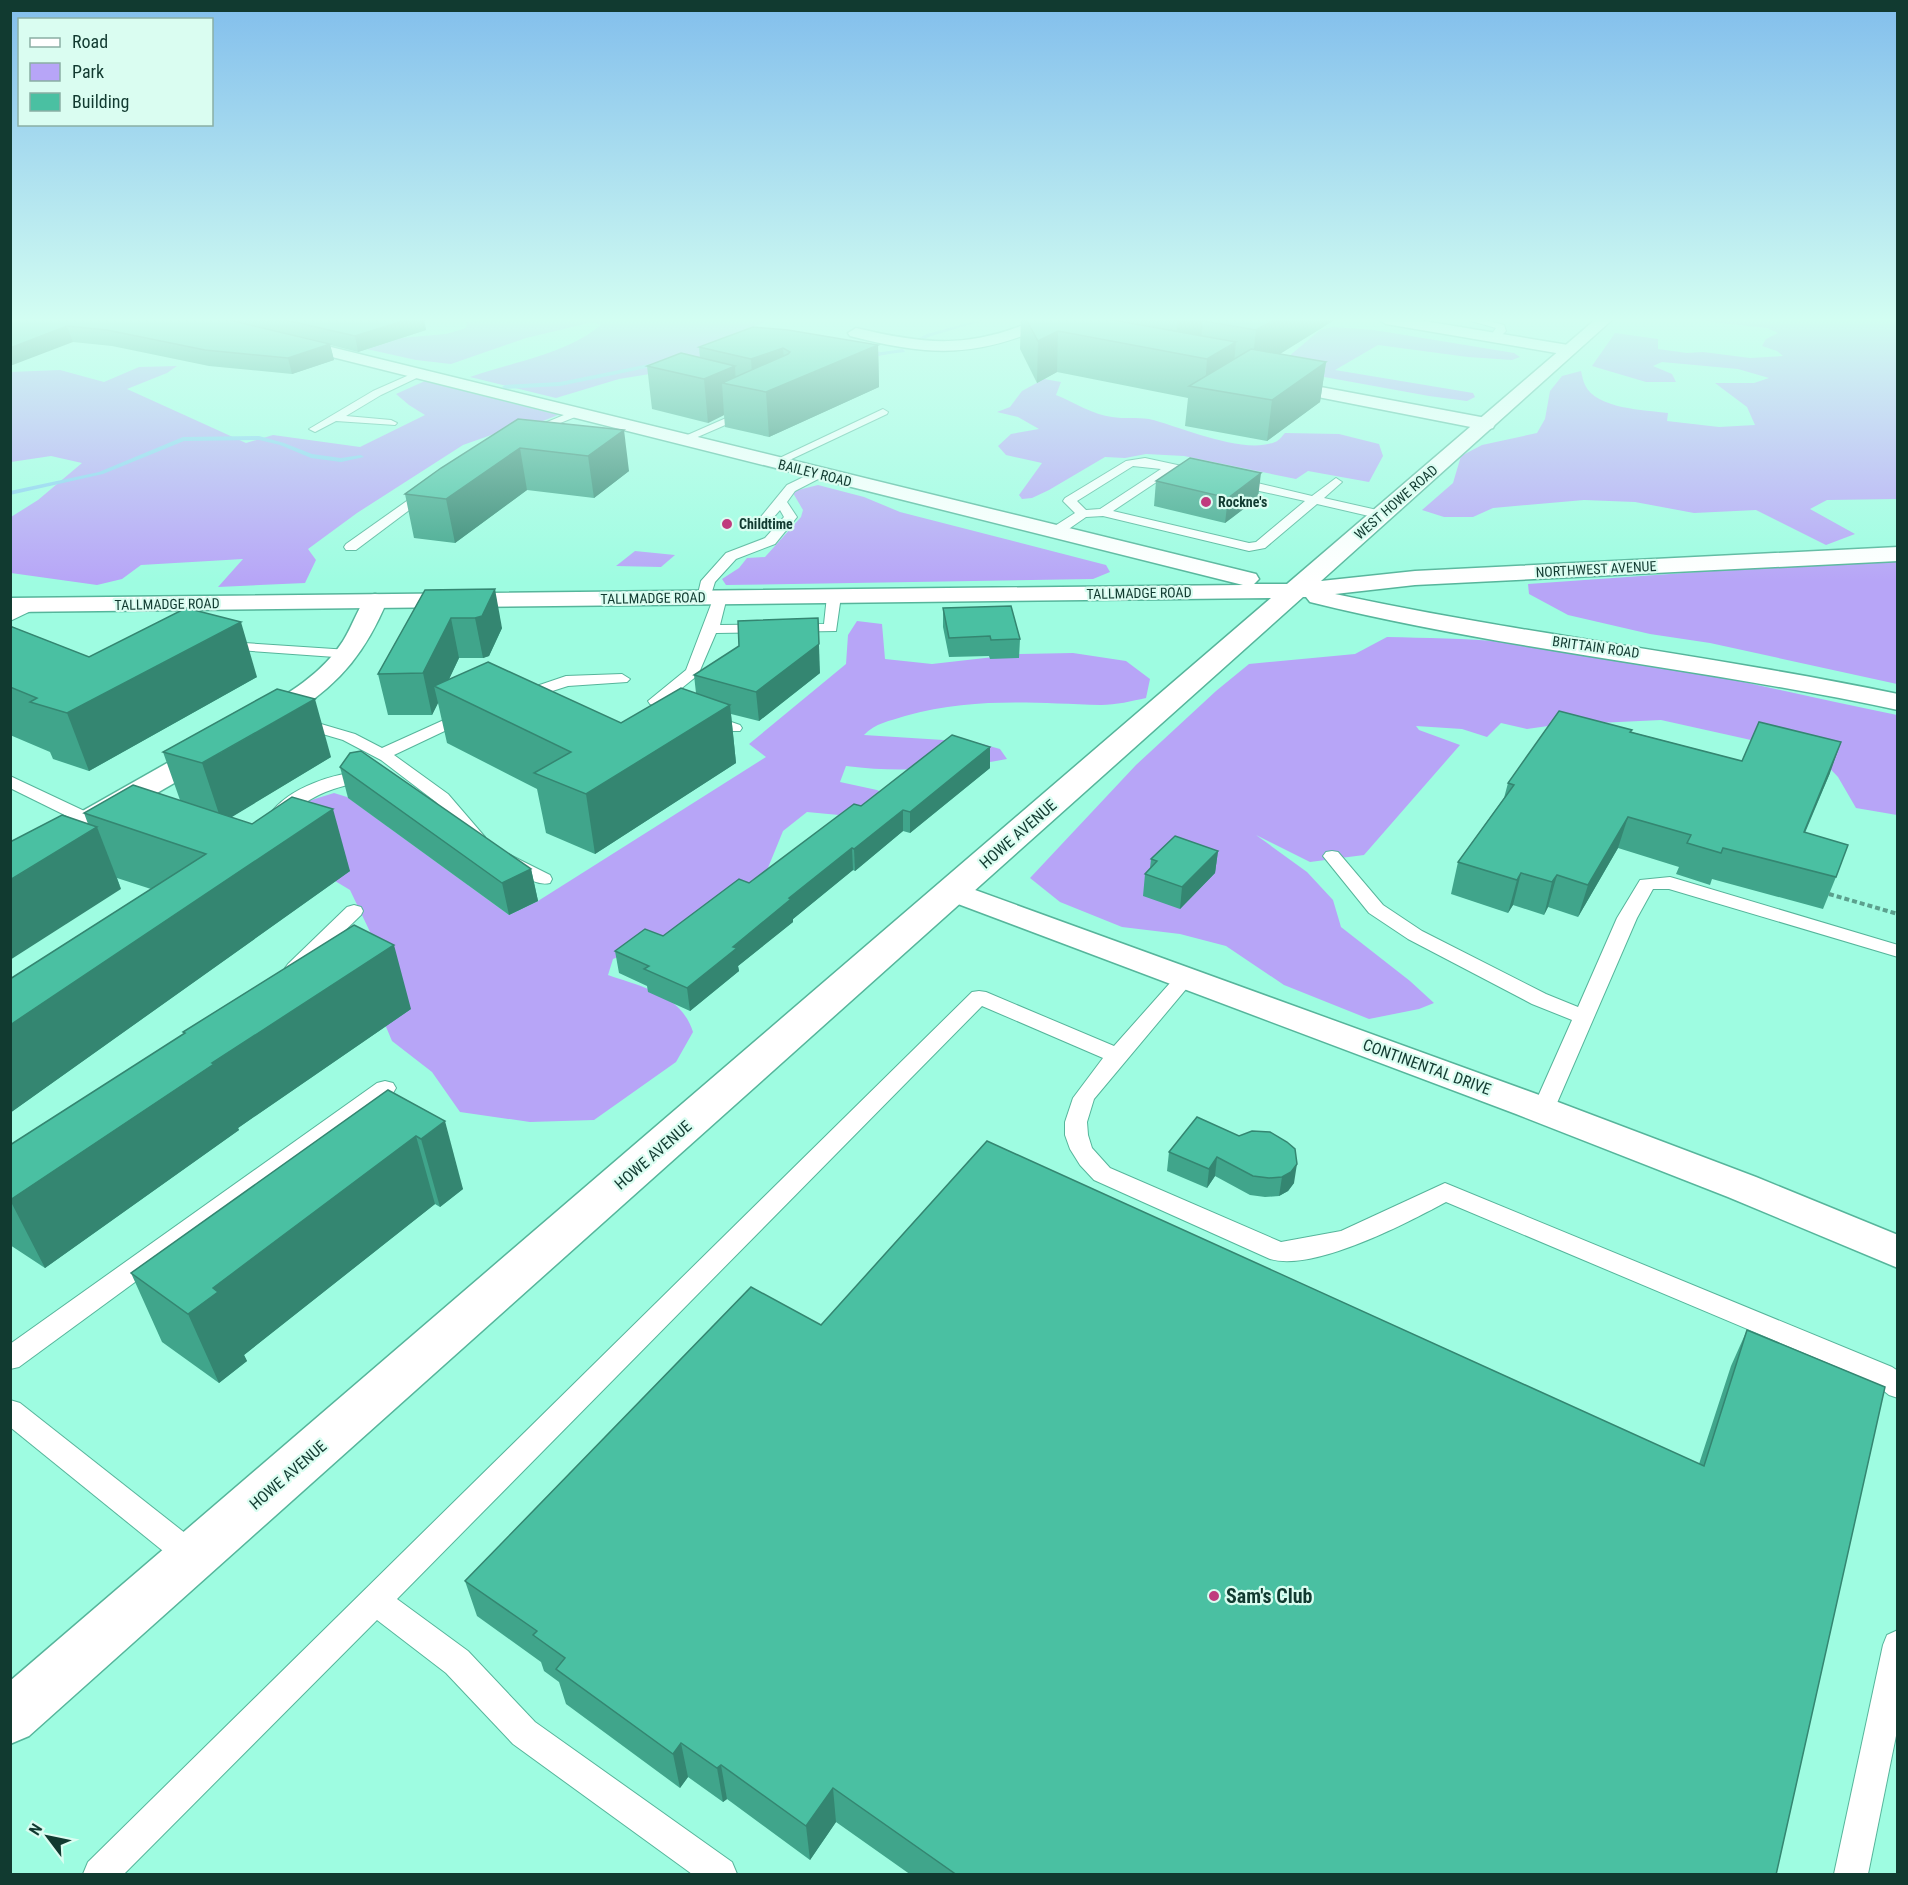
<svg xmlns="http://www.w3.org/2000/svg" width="1908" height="1885" viewBox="0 0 1908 1885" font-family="'Roboto Condensed',sans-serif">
  <rect width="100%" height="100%" fill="#9efce1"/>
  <g fill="#b7a5f7">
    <path d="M490,319H771L725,339L871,350L888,354L853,361L668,371L619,379L556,398L470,377C513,362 566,354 601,325L593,322L526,338L451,364L416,360L362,348L389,339L446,334L466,328L467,322Z"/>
    <path d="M1686,319H1897V499L1827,500L1810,509L1855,534L1826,545L1756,510L1694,513L1635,502L1584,500L1493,508L1473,517H1444L1422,510L1453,483L1461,456L1482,445L1537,433L1545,419L1550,391L1562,376L1581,371C1582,375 1583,381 1585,385C1596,409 1645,410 1668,413L1667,421L1719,427L1755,425L1747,407L1715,383H1754L1769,378L1738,369L1662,362L1653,366L1672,374L1676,382H1646L1592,366L1615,333L1658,339V349L1687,353L1703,352L1750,358L1783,356L1777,351L1762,346L1766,339L1778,333L1767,328Z"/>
    <polygon points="1333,327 1374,330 1514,353 1520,357 1512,360 1468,357 1378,345 1335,370 1473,393 1475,397 1467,401 1429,396 1275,368 1320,330"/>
    <polygon points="177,366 167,373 127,389 246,443 273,435 360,447 425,415 409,405 396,394 425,381 558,415 515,432 494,434 463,445 357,513 308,549 316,560 305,583 218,587 243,559 141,565 122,579 97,585 11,573 11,517 38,500 82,463 51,456 11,462 10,372 60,370 104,382 139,367"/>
    <path d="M1044,379L1061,382L1056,395C1073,402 1094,415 1112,417C1124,419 1137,417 1149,419C1182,427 1243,455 1275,442C1279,441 1282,436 1285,433L1339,434L1379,444L1383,456L1369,482L1308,471L1296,479L1184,456L1146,454L1125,458L1105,457L1049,490L1032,498L1022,499L1019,495L1042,463L1006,455L998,446L1011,434L1039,429L1018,417L997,412L1010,407L1022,391Z"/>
    <polygon points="818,485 864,497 900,512 1106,565 1110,572 1093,579 726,585 722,579 739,568 747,558 765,557 801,517 803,510 793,493 798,490"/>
    <polygon points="635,551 675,555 661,567 616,566"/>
    <polygon points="1897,561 1897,684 1710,643 1650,634 1568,615 1529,594 1528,584 1769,567"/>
    <path d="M857,621L882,624L885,659L932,664L1020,654L1073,653L1126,661L1150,679L1146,698C1132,701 1116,705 1101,705C1031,703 974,697 905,716C890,721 875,723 864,735L975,742L1000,749L1007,759C953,769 900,773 846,766L840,782L877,790L896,800L839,815L807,812L783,831L761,885L641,948L613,959L608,975C642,987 681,994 693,1032L676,1062L594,1120L530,1122L460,1112L432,1072L392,1041L363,972L372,936L350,890L292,855L305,802L334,793L347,797L509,915L538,901L766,757L749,744L846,664L848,635Z"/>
    <path d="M1387,637C1426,638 1465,638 1505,642C1638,654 1767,689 1897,715V815L1856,808L1838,777L1819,757L1778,746L1661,720L1555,725L1527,729L1501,723L1487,737L1462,729L1416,726L1419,730L1460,745L1364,855L1310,862L1256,835L1307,872L1333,900L1341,927L1410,981L1434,1003L1419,1009L1369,1019L1284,985L1226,946L1180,934L1122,927L1060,902L1030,878L1136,765L1216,691L1249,664L1355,654Z"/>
  </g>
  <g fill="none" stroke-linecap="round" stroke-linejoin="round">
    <g fill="#89ccf1" fill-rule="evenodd">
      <polygon points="982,319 989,319 931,336 918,342 913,341 927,334"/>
      <polygon points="903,349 905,352 864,357 861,355"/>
      <polygon points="659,362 661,365 560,386 505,389 502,387 505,385 560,382"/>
      <polygon points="259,436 284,443 312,454 341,458 361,455 364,457 341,462 311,458 280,445 259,440 184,441 103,474 10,495 10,491 99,472 183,437"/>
    </g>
    <g stroke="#56b59b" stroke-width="2">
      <g id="lane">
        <polygon points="1382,319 1393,319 1388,322"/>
        <polygon points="1464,319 1482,319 1504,325 1506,331 1497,340 1491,340 1489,338 1496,328"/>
        <polygon points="416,372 425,374 381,395 346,416 391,420 397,423 395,425 336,421 315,432 309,429 373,391"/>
        <polygon points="749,408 753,409 753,413 686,442 678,442 676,440"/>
        <polygon points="883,409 888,412 887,414 779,465 771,465 769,463"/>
        <polygon points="576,410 581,413 580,415 533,434 525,434 523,432"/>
        <path d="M1145,458L1205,471L1207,474L1201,478L1173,471L1113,511L1249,543L1256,542L1305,501L1232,485V479L1236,478L1312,496L1336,478L1342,482L1324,498L1386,512L1388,515L1382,519L1317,504L1265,548L1249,551L1103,516L1086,517L1060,535H1050L1049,532L1050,529L1075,513L1063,501L1065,498L1126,461ZM1133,466L1161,469L1100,509L1086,510L1077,501Z"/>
        <polygon points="818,470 824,474 822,477 795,491 787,502 797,517 775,544 736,559 715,582 709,601 699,601 697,598 701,581 726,553 765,538 784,517 780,510 765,527 757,527 755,524 787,485"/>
        <polygon points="428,486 434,490 432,493 356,550 346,550 344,547 346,544"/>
        <polygon points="834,592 841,596 836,631 716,633 698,675 667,700 740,725 742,728 740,731 728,731 650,704 648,701 686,670 715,594 720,593 727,597 720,625 824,624 827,596"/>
        <polygon points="32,601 37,602 39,605 37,608 10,621 10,611"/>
        <polygon points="229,642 349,650 356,654 349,658 224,649 222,646"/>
        <polygon points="622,674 630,679 627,682 568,686 521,701 513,696 516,693 566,676"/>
        <polygon points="466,710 472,712 474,715 472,718 394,755 448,794 485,837 482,841 470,841 436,802 381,760 343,740 292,725 290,722 298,717 304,719 355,734 382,748"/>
        <path d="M367,770L375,775L373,779C348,785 327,788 305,803C294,810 286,822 272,819L269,815C290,786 334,774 367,770Z"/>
        <polygon points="10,776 95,816 98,820 95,824 83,824 10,788"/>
        <polygon points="1332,851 1338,852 1383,905 1422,931 1546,994 1578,1007 1617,918 1640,880 1670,877 1677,879 1898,945 1898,957 1669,889 1653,889 1637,918 1554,1110 1551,1115 1543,1118 1535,1115 1532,1110 1572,1020 1532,1004 1408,939 1369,913 1323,856 1326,852"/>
        <path d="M510,855L550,875L552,879L550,883C534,887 517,871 504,864L501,860L504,856Z"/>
        <polygon points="354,905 361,907 363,911 361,915 302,972 288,972 285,968 288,964 347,907"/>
        <path d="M1185,972L1192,974L1195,978L1192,982L1094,1099L1087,1122L1088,1135L1092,1148L1110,1168L1281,1242L1341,1231L1445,1183L1892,1367L1898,1371V1398L1889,1395L1874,1383L1847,1371L1446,1202C1407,1223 1314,1272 1270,1259L1094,1180L1080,1165L1070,1149L1065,1135V1122L1073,1098L1103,1058L982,1006L397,1599L468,1651L535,1722L732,1862L737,1874H692L513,1744L446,1673L377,1620L124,1874H83L88,1862L972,992L979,991L986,992L1114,1046L1178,974Z"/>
        <polygon points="385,1081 393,1083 396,1088 393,1093 19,1367 10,1369 10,1344 377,1083"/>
        <polygon points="10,1400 20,1403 204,1548 209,1558 204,1568 194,1571 184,1568 10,1427"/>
        <polygon points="1898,1630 1898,1726 1868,1874 1834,1874 1883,1645 1887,1635"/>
      </g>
    </g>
    <g stroke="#56b59b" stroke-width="3">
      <g id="street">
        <path d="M1038,319H1058L1056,322C978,358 932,357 850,336L848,333L856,328C927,345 970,349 1038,319Z"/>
        <polygon points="1378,319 1412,319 1568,345 1576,350 1568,355 1386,324"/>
        <polygon points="1278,379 1486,418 1493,420 1495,424 1493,428 1486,430 1272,388 1269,384 1272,380"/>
        <path d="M375,594L383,596L387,601C366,651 342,681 297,711C283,720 271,729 255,725L251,719L255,713C288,694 322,674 343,641C352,627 357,610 367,596Z"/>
        <polygon points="209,743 219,745 223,751 219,757 21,872 10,874 10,852 199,745"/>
        <polygon points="953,882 1542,1096 1756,1177 1898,1235 1898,1268 1728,1197 1516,1114 942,898 937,891 942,884"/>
      </g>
    </g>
    <g stroke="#56b59b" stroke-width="3">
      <path id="secondary" d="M1596,319H1613L1321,581L1415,571L1898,547V561L1415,585L1335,594C1521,634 1711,655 1898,694V710C1703,668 1503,650 1310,602L1306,597H1303L29,1736L10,1744V1681L1271,598L10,612V598L1243,585L284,345L282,342L284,339L290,337L1256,574L1259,579L1254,584H1287Z"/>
    </g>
    <polyline stroke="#5ba08d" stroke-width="4" stroke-dasharray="5 3" stroke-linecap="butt" points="1829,894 1898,914"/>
    <use href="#lane" fill="#fff" fill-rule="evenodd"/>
    <use href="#street" fill="#fff" fill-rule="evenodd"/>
    <use href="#secondary" fill="#fff" fill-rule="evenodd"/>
  </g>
  <g fill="#40a58b">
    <polygon points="10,319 424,319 426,330 358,352 330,345 334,360 292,374 209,366 112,346 73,342"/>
    <polygon points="1021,319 1336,319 1279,354 1326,362 1320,402 1267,441 1185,426 1188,398 1057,372 1037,383 1020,349"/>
    <polygon points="878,345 879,387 769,437 725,427 724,415 708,423 652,409 647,366 700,358 699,347"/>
    <polygon points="518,419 629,471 594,498 527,490 455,543 414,538 405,494"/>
    <polygon points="1156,481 1258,498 1225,523 1154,506"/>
    <polygon points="425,590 502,628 489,656 483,658 459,658 449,679 621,723 696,693 694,675 820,673 759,721 731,714 736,763 595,854 546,833 537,789 447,743 438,703 432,715 388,715 378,674"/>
    <polygon points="943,608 1020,639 1019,658 990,659 989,656 949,657 943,627"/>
    <polygon points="10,626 89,657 257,677 89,771 53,759 50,752 10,735"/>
    <polygon points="1632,730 1631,732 1742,761 1830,773 1805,833 1836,877 1823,909 1712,879 1710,885 1676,874 1679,867 1618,848 1578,917 1548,907 1544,915 1513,905 1508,913 1451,894 1458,862 1504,798 1508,783"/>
    <polygon points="990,747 990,768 910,833 903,831 855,871 853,870 793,919 793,922 738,966 739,971 690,1011 648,992 647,986 619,973 615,951 663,936 749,883 861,806"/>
    <polygon points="163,752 331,757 231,817 350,871 10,1113 10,979 151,889 117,878 121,889 88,824 84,813 180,800"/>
    <polygon points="340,767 531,869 538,901 509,915 348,798"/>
    <polygon points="1218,851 1215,873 1180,909 1143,896 1145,874 1150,868 1151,859"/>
    <polygon points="411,1009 238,1128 239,1130 45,1268 10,1245 10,1145 184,1034 183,1032"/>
    <polygon points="388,1090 463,1189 440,1207 435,1204 244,1355 247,1361 219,1383 162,1342 131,1273"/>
    <polygon points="1197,1117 1294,1183 1288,1191 1279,1196 1265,1197 1250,1195 1215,1176 1207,1188 1167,1171 1169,1152"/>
    <polygon points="821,1325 1699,1464 1731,1366 1747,1330 1776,1875 911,1875 836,1822 810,1860 727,1799 723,1802 688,1777 680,1788 566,1704 559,1682 544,1671 541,1662 477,1616 465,1581"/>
  </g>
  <g fill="#348671">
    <polygon points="409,319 424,319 426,330 358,352 355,336"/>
    <polygon points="1178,319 1241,319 1203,321 1201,342 1175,353"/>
    <polygon points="1276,319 1336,319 1251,372 1256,330"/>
    <polygon points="67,326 73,342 10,366 10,348"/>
    <polygon points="1058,331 1057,372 1037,383 1038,341"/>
    <polygon points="1236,342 1232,384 1205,388 1207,359"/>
    <polygon points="330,344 334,360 292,374 288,358"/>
    <polygon points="878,345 879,387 769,437 766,392 753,389 751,359 783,348 786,384"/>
    <polygon points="1326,362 1320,402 1267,441 1272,400"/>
    <polygon points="735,366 736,386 722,383 724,415 708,423 704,379"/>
    <polygon points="624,430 629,471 594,498 588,456"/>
    <polygon points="520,448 527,490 455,543 446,499"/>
    <polygon points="1261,473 1258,498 1225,523 1228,498"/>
    <polygon points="495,589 502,628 489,656 483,658 475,618"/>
    <polygon points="451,618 459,658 444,690 434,686 438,703 432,715 423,673"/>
    <polygon points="818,618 820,673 759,721 756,692"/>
    <polygon points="241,622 257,677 89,771 67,713"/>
    <polygon points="315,699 331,757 222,823 202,763"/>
    <polygon points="730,705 736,763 595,854 586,794"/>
    <polygon points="1841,742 1830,773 1791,864 1804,832"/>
    <polygon points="990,747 990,768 910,833 910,812"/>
    <polygon points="333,809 350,871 10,1113 10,1025"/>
    <polygon points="903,810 903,831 855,871 854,849"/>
    <polygon points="1628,817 1618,848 1578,917 1588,885"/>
    <polygon points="97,827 121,889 10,960 10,880"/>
    <polygon points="852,848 853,870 793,919 793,922 738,966 739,971 690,1011 687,988 733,947 789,898"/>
    <polygon points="1218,851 1215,873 1180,909 1182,887"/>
    <polygon points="531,869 538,901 509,915 502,883"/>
    <polygon points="1521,873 1513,905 1508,913 1517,880"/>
    <polygon points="1557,875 1548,907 1544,915 1552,882"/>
    <polygon points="394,945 411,1009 238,1128 239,1130 45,1268 10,1200 212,1063"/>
    <polygon points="445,1121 463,1189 440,1207 421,1139"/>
    <polygon points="416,1136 435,1204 244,1355 247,1361 219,1383 188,1314 213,1288"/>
    <polygon points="1217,1157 1215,1176 1207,1188 1209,1169"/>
    <polygon points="1297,1164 1294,1183 1288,1191 1279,1196 1282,1177"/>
    <polygon points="681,1743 688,1777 680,1788 673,1754"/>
    <polygon points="721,1765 727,1799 723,1802 717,1768"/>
    <polygon points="833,1788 836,1822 810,1860 806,1826"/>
  </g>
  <g fill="#4ac0a2" stroke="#348671" stroke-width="1.5">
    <polygon points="10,319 225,319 330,344 288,358 205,350 107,330 67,326 10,348"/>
    <polygon points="281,319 409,319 355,336"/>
    <polygon points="1026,319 1107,319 1236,342 1207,359 1058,331 1038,341"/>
    <polygon points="1208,319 1276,319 1256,330 1203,321"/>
    <polygon points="753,327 788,330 878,345 766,392 722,383 788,354 790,352 783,348 751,359 699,347"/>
    <polygon points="1251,349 1326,362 1272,400 1189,386"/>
    <polygon points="681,353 735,366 704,379 647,366"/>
    <polygon points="518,419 624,430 588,456 520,448 446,499 405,494 441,468"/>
    <polygon points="1190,458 1261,473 1228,498 1156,481"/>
    <polygon points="495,589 482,616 475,618 451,618 423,673 378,674 425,590"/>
    <polygon points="1011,606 1020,639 991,640 990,636 949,638 943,608"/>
    <polygon points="186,608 241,622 67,713 30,702 37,698 10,687 10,626 89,657"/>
    <polygon points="818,618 819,644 756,692 694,675 739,646 738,621"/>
    <polygon points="488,662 621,723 681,688 730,705 586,794 534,773 571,752 434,686"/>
    <polygon points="277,689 315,699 202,763 163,752"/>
    <polygon points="1559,711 1632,730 1630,732 1742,761 1759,722 1841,742 1804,832 1848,845 1836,877 1723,848 1721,853 1687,843 1691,835 1628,817 1588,885 1557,875 1552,882 1521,873 1517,880 1458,862 1514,785 1508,783"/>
    <polygon points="952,735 990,747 910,812 903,810 854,849 852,848 789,898 791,899 733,947 737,948 687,988 644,969 649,966 615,951 645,929 663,936 739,879 749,883 854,804 861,806"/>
    <polygon points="361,751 531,869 502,883 340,767 350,753"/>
    <polygon points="133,785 252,824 292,797 333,809 10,1025 10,979 206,854 84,813"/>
    <polygon points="62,815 97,827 10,880 10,842"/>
    <polygon points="1175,836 1218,851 1182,887 1145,874 1157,861 1151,859"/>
    <polygon points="354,925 394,945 212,1063 214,1064 10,1200 10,1145 185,1033 183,1032"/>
    <polygon points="388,1090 445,1121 421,1139 416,1136 213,1288 218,1292 188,1314 131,1273"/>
    <polygon points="1197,1117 1239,1136 1252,1131 1270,1132 1287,1142 1295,1149 1297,1164 1291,1172 1282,1177 1269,1178 1253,1176 1217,1157 1209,1169 1169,1152"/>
    <polygon points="987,1141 1704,1466 1747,1330 1885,1387 1776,1875 957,1875 833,1788 806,1826 721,1765 717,1768 681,1743 673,1754 556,1669 565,1658 533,1635 537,1631 465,1581 751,1287 821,1325"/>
  </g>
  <linearGradient id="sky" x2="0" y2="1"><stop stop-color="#82beec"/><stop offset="0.55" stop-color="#d3fef2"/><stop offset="1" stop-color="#d3fef2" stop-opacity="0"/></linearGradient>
  <rect width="1908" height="582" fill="url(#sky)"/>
  <g fill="#c03b7e" stroke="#dafdf1" stroke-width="2">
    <circle cx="1206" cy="502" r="6"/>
    <circle cx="727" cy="524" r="6"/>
    <circle cx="1214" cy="1596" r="6"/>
  </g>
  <g text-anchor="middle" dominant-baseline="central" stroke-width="4.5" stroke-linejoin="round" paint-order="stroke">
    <g font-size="14" fill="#113a30" stroke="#dafdf1">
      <text transform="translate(815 473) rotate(14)">BAILEY ROAD</text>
      <text transform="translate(1396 502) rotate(-41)">WEST HOWE ROAD</text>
      <text transform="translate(1596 569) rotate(-3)">NORTHWEST AVENUE</text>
      <text transform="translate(1139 593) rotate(-1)">TALLMADGE ROAD</text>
      <text transform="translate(653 598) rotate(-1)">TALLMADGE ROAD</text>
      <text transform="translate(167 604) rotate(-1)">TALLMADGE ROAD</text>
      <text transform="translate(1596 647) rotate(8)">BRITTAIN ROAD</text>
    </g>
    <g font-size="14" font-weight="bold" fill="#113a30" stroke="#dafdf1" text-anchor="start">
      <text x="1218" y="502">Rockne's</text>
      <text x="739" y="524">Childtime</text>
    </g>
    <g font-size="16" fill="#113a30" stroke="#dafdf1">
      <text transform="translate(1018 834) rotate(-41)">HOWE AVENUE</text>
      <text transform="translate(1427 1067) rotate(20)">CONTINENTAL DRIVE</text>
      <text transform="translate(653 1155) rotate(-41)">HOWE AVENUE</text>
      <text transform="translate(288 1475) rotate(-41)">HOWE AVENUE</text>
    </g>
    <g font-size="20" font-weight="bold" fill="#113a30" stroke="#dafdf1" text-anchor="start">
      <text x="1226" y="1596">Sam's Club</text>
    </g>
  </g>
  <rect width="1908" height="1885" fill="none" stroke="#113a30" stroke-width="24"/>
  <rect x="18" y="18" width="195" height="108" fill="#dafdf1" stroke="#8aafa4" stroke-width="1.5"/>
  <rect x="30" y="38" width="30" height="9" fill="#ffffff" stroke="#8aafa4" stroke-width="1.5"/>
  <text x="72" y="48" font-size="18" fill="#113a30">Road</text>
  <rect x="30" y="63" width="30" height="18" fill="#b7a5f7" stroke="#8aafa4" stroke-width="1.5"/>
  <text x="72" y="78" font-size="18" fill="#113a30">Park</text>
  <rect x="30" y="93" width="30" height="18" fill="#4ac0a2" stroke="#8aafa4" stroke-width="1.5"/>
  <text x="72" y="108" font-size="18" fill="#113a30">Building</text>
  <g transform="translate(48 1837) rotate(302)" stroke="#dafdf1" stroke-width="4.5" paint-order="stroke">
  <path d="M0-4.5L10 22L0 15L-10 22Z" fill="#113a30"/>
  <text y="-9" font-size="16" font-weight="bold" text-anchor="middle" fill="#113a30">N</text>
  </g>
</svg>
